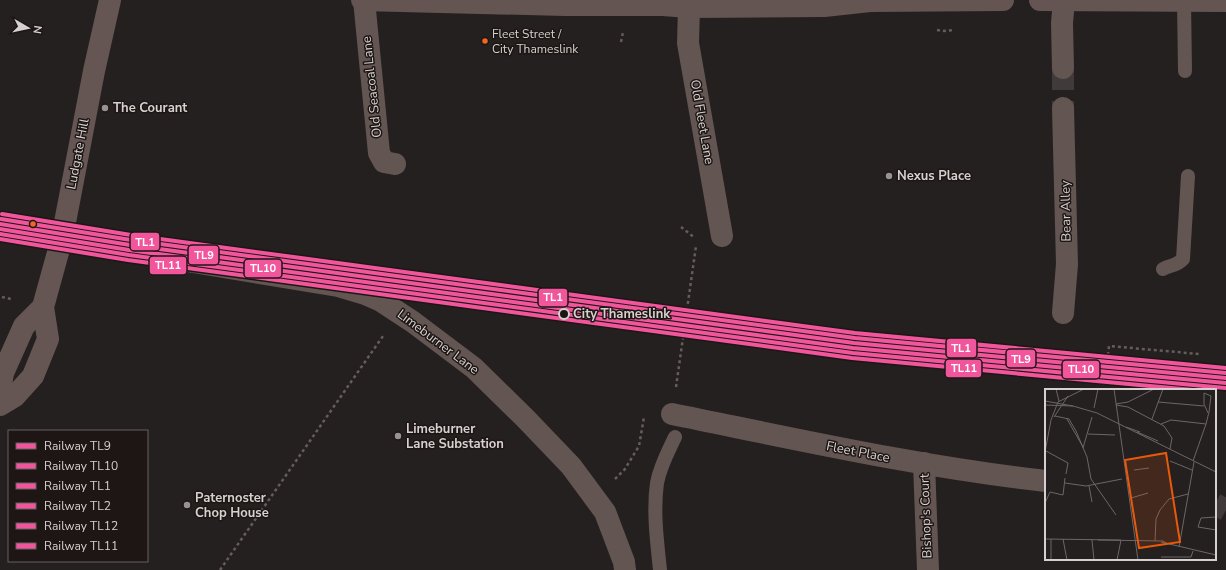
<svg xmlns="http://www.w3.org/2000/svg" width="1226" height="570" viewBox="0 0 1226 570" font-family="'Nunito Sans',sans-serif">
  <rect width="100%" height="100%" fill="#252020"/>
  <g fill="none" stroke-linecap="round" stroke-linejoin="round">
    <g stroke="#403b3a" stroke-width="22" stroke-dasharray="22 11" stroke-linecap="butt">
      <polyline points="1063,68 1063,108"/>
      <polyline points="1215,504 1226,510"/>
    </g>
    <g stroke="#665c5a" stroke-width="2.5" stroke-dasharray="3 3" stroke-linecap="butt">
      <polyline points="937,30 944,31 954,30"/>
      <polyline points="621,42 623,32"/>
      <polyline points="681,227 695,238"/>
      <polyline points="17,231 36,234"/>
      <polyline points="2,297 11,299"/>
      <polyline points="1108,355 1109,346 1199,354"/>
      <polyline points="676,387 696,246"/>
      <polyline points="615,479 625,469 639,446 644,417"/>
      <polyline points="220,570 383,336"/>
    </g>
    <g stroke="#635551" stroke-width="14">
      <polyline points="1184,0 1185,71"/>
      <path d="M1163,269C1170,265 1177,266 1183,259L1188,176"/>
      <path d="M660,570C657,541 653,511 657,483C660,466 668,452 675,437"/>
    </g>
    <g stroke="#635551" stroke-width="22">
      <polyline points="364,0 379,153 384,162 395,164"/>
      <polyline points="689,7 688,43 722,236"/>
      <polyline points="1063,68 1062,23 1064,0"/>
      <polyline points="61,240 338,286 365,294 381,301 413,322 474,368 525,418 571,466 605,512 624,562 625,570"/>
      <polyline points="1063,313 1067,264 1063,108"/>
      <path d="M672,414C796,439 920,467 1046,481"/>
      <polyline points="924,463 928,570"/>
    </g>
    <g stroke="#665653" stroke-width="22">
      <polyline points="0,390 3,373 24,326 43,307"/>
      <polyline points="0,405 15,396 33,376 48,339 43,307 62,238 94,71 110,0"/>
    </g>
    <g stroke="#655552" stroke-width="22">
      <polyline points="362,0 565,5 663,5 689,7 824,6 870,1 1003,0"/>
      <polyline points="1040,0 1226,1"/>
    </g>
    <g stroke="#1d1614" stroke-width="7">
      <polyline id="rail-1" points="0,224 130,245 854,343 1226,378"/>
    </g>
    <g stroke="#1d1614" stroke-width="7">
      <polyline id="rail-2" points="0,229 129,250 853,348 1226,383"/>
    </g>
    <g stroke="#1d1614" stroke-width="7">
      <polyline id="rail-3" points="1,219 131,240 855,338 1226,373"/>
    </g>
    <g stroke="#1d1614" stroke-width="7">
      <polyline id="rail-4" points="0,234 129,255 853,353 1225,388"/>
    </g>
    <g stroke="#1d1614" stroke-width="7">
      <polyline id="rail-5" points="2,214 131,235 855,333 1226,368"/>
    </g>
    <g stroke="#1d1614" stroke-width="7">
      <polyline id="rail-6" points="0,239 128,260 852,358 1193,390"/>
    </g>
    <use href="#rail-1" stroke="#f1569c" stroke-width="4"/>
    <use href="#rail-2" stroke="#f1569c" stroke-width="4"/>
    <use href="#rail-3" stroke="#f1569c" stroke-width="4"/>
    <use href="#rail-4" stroke="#f1569c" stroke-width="4"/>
    <use href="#rail-5" stroke="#f1569c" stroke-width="4"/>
    <use href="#rail-6" stroke="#f1569c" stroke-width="4"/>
  </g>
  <g fill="#f26522" stroke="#1d1614" stroke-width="1.5">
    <circle cx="485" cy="41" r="3.5"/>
    <circle cx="33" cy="224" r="3.5"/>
  </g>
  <g fill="#989392" stroke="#1d1614" stroke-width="1.5">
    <circle cx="105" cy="108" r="4"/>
    <circle cx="889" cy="176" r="4"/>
    <circle cx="398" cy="436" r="4"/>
    <circle cx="187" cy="505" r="4"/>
  </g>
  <circle fill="#1d1614" stroke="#d6d1d0" stroke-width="2" cx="564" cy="314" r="5"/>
  <g text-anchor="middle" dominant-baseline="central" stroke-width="3" stroke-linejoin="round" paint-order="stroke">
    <g font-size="12" fill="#d6d1d0" stroke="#1d1614" text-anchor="start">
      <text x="492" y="34">Fleet Street /<tspan x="492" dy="15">City Thameslink</tspan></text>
    </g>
    <g font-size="13" fill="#d6d1d0" stroke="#1d1614">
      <text transform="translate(372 87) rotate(-96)">Old Seacoal Lane</text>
      <text transform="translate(702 122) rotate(80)">Old Fleet Lane</text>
      <text transform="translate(78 154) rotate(-79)">Ludgate Hill</text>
      <text transform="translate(1066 211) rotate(-91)">Bear Alley</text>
      <text transform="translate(438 342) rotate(37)">Limeburner Lane</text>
      <text transform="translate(858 452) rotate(11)">Fleet Place</text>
      <text transform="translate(926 516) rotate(-92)">Bishop's Court</text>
    </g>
    <g font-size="13" font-weight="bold" fill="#d6d1d0" stroke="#1d1614" text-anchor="start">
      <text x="113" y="108">The Courant</text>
      <text x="897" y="176">Nexus Place</text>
      <text x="406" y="429">Limeburner<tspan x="406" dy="15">Lane Substation</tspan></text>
      <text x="195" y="498">Paternoster<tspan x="195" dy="15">Chop House</tspan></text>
    </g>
    <g font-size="13" font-weight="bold" fill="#d6d1d0" stroke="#1d1614" text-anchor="start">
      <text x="573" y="314">City Thameslink</text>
    </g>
  </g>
  <g transform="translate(1045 389)">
    <rect width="171" height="171" fill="#252020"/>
    <path fill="none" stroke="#6c6766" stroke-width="1" d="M11,0L14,12M69,0L93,171M0,12L28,17M113,13L159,17M71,15L83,13L109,0M0,16L28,17L52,24L171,83M71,16L83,18L119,37L127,49L125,60M49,19L53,0M10,27L24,30L31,42L42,68L46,90L71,126M9,28L23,7M22,30L38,58M107,30L118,0M116,35L126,31L161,35M81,38L95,43M92,43L113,52M43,45L70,46M38,59L47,28M1,62L23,74L21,85M0,63L6,31L13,13L39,0M125,72L147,81M148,72L161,35L164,23L166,7L159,4V15L163,24M89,81L104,79M20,94L41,97L77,90M44,97L47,113M86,109L103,104M0,114L5,103L18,106L20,89M171,128L156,129L153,138L171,141M0,150L76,151M6,150V171M18,150L22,171M47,151L49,171M53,151L118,152L123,155M110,152L111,130L115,121L124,110L143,105M116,153L171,166M134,158L149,73M116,168H146L148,162M72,171L76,151"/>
    <path fill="#e8590c" fill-opacity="0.15" stroke="#e8590c" stroke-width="2" d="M121,64L135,153L94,159L80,71Z"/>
    <rect width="171" height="171" fill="none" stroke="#d6d1d0" stroke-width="2"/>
  </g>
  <g stroke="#1d1614" stroke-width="1.5">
    <rect x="130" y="232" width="30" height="19" rx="4" fill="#f1569c"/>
    <rect x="188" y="245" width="31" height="20" rx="4" fill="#f1569c"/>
    <rect x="149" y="256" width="38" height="19" rx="4" fill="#f1569c"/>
    <rect x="244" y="259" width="38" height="19" rx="4" fill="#f1569c"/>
    <rect x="538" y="288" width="30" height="19" rx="4" fill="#f1569c"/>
    <rect x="946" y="338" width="31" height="20" rx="4" fill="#f1569c"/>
    <rect x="1006" y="349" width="30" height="19" rx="4" fill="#f1569c"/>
    <rect x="945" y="359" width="37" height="19" rx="4" fill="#f1569c"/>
    <rect x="1062" y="360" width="38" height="19" rx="4" fill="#f1569c"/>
  </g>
  <g font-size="11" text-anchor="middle" font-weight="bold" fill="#fff">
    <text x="145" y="246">TL1</text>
    <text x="204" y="259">TL9</text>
    <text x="168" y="269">TL11</text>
    <text x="263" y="272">TL10</text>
    <text x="553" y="301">TL1</text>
    <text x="961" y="352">TL1</text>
    <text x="1021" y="363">TL9</text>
    <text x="964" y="372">TL11</text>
    <text x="1081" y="373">TL10</text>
  </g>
  <rect x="8" y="430" width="140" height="132" fill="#1d1614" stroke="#67615f"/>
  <rect x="16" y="443" width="20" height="6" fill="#f1569c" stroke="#67615f"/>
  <text x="44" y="450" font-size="12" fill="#d6d1d0">Railway TL9</text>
  <rect x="16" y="463" width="20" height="6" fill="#f1569c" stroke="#67615f"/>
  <text x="44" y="470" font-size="12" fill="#d6d1d0">Railway TL10</text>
  <rect x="16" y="483" width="20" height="6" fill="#f1569c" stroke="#67615f"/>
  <text x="44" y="490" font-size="12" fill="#d6d1d0">Railway TL1</text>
  <rect x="16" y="503" width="20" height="6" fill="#f1569c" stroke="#67615f"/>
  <text x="44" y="510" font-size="12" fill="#d6d1d0">Railway TL2</text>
  <rect x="16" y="523" width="20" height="6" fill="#f1569c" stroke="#67615f"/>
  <text x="44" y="530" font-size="12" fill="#d6d1d0">Railway TL12</text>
  <rect x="16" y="543" width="20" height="6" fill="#f1569c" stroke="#67615f"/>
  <text x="44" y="550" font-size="12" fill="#d6d1d0">Railway TL11</text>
  <g transform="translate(28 28) rotate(99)" stroke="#1d1614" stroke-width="3" paint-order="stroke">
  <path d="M0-3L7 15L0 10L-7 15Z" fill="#d6d1d0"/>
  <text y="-6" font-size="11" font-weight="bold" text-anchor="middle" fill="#d6d1d0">N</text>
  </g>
</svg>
